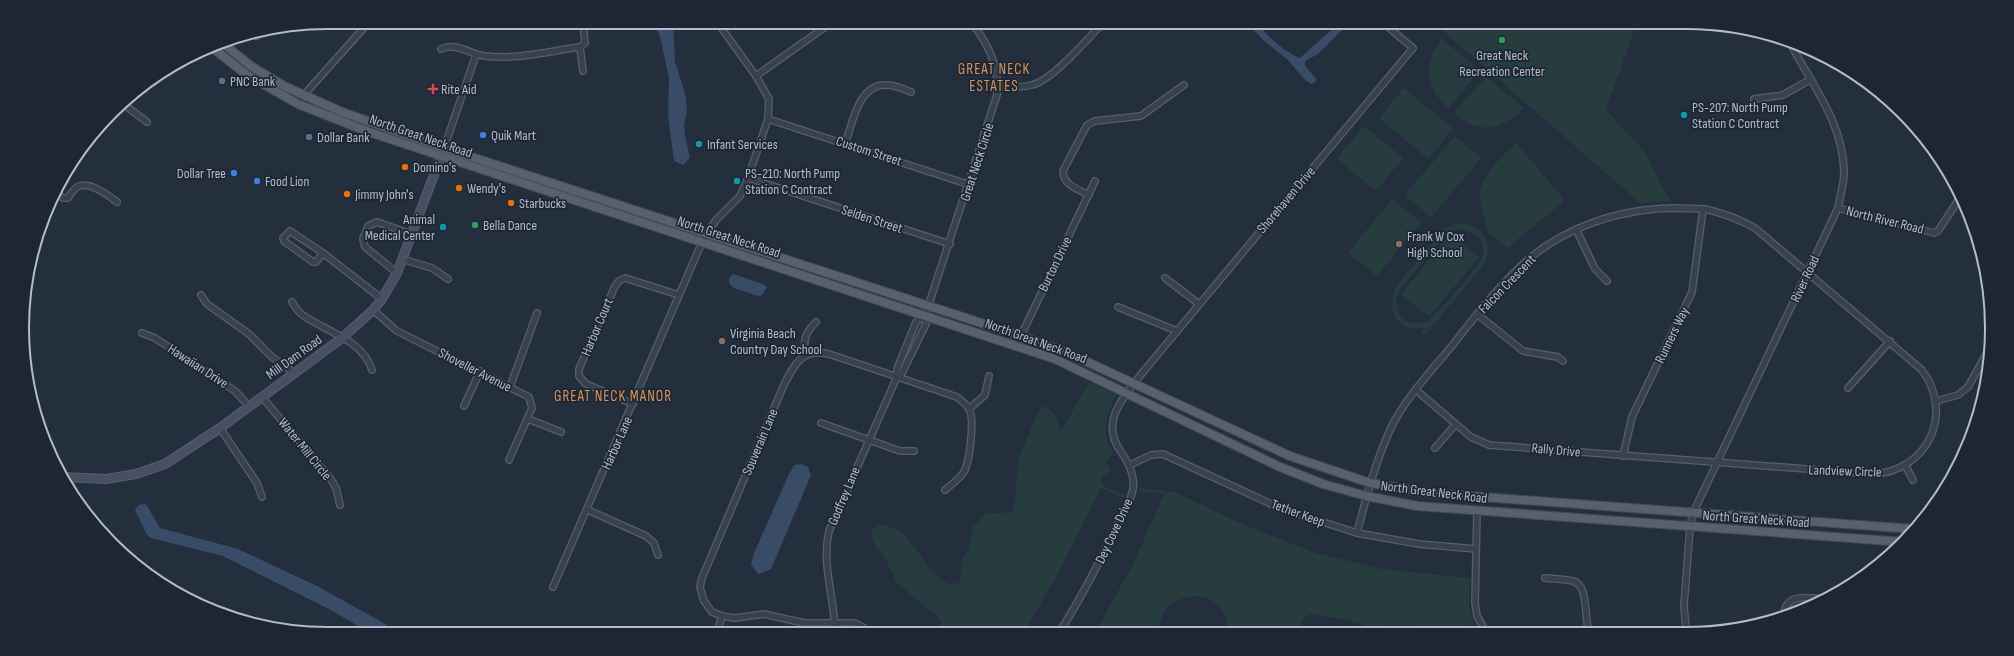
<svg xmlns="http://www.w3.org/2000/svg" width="2014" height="656" viewBox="0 0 2014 656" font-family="'Sofia Sans Condensed',sans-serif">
  <rect width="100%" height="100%" fill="#242f3e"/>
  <g fill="#263c3f" fill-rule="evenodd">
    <polygon points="1433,22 1637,22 1606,110 1645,152 1670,201 1640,203"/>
    <path d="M1442,39L1480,71L1448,108C1425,87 1423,64 1442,39Z"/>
    <path d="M1486,77L1524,108C1501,131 1479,135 1454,113Z"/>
    <polygon points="1404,88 1453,129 1428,159 1379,118"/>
    <polygon points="1364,126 1403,158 1376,191 1337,159"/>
    <polygon points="1455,136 1481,158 1431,217 1405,195"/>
    <path d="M1516,143L1563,198L1562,203L1507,248L1488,232L1479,198C1481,176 1501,157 1516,143Z"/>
    <polygon points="1392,199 1421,222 1377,276 1348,253"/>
    <path d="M1460,223C1484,226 1495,244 1483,266L1425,335L1421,332L1424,327C1396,335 1385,307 1397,285L1443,231L1450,226ZM1459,229C1474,230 1488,241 1482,257C1478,268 1438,313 1428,321C1404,329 1389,311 1400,289L1446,235Z"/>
    <polygon points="1451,233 1479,257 1429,317 1401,294"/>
    <path d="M1089,382L1116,395C1106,415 1100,435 1114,454L1105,462L1112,470L1101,477V485L1125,495L1123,498L1101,488L1054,581L1023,633H940L941,624L938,617L897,583L887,562L873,542L871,534L873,529L879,524C887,526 896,528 902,533C918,545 937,594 960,582L962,559L969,547L973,527L985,514L1011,512L1014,509L1019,456L1040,408L1045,406C1058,417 1058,418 1060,433Z"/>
    <path d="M1139,488L1175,492L1237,522L1316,553L1382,569L1470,578L1469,608L1474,624L1458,632H1424V630L1412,626L1394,625L1376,629L1348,620L1310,614L1302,620L1300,632H1228C1230,584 1160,585 1159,632L1095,633L1133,564L1164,494L1138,491Z"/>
  </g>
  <g fill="#394c67">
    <polygon points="653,22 673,23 675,62 685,93 687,110 684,125 685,135 690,158 683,165 674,161 668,115 669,78 660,36"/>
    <path d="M1247,22H1257C1263,33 1288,55 1300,58L1338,24L1342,30L1318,54L1305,61V66L1317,80L1312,84L1305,80L1288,60L1262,39Z"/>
    <polygon points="733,274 763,284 767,287 762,295 758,296 734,288 729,283 729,278"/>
    <polygon points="802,464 808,467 811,475 771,569 758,574 751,564 754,553 789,474 794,465"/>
    <polygon points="146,504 160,528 238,549 319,587 403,634 372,634 329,609 223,556 151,538 147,535 135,510 139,505"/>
  </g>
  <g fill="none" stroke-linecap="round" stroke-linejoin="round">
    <g stroke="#565f6c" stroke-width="8">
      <g id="street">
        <polyline points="820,22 823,28"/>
        <polyline points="256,36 269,28"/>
        <polyline points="580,47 585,43 583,22"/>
        <polyline points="580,47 583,71"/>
        <path d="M441,49C456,42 470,54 485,56C514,60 551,51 580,47"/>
        <polyline points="756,76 832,22"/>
        <path d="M998,86C1009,87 1021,88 1032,85C1054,79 1087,39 1104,22"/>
        <polyline points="1754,99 1783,95 1811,79"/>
        <polyline points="122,103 147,122"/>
        <polyline points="298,104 303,96 369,22"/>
        <polyline points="768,119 970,185"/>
        <path d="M845,144C853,123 858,83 887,85C895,85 903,89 911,92"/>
        <polyline points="444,148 476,55"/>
        <polyline points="748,178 950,244"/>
        <path d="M54,192L63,198H68C70,195 73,190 76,188C87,179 108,195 117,202"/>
        <path d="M1089,195C1078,189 1063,185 1063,171L1087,125L1095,121L1141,116L1184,85"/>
        <polyline points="1838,208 1934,233 1938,231 1961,196"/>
        <polyline points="1576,229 1595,269 1607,281"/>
        <polygon points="290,231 323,253 316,262 313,262 284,241 283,238"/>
        <polyline points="323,253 382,299"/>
        <polyline points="402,259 432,268 448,279"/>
        <polyline points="397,273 365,247 363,239 368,226 377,222 411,234"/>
        <polyline points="1165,278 1199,304"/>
        <polyline points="201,295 207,304 249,334 272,357 294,373"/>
        <path d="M292,302C295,307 299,313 304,316C327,332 363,340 372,370"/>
        <polyline points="1118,307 1177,331"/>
        <polyline points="373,310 397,331 529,397 532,408 509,460"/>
        <polyline points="1477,314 1523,351 1558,357 1563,361"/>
        <polyline points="142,333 155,338 235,391 249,406"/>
        <polyline points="1016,346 1095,181"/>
        <path d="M806,355C802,341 806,332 816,322"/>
        <path d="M897,377L902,373L926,324L925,316L997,95C1000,67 988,43 971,22"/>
        <polyline points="510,387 537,313"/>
        <polyline points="1848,388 1890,341"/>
        <polyline points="262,397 330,478 336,488 340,505"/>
        <polyline points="1936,401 1958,395 1968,387 1990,347"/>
        <polyline points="633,404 586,384 579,376 579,369 615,286 619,281 625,278 679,295"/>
        <polyline points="464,406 480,371"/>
        <polyline points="969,409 985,395 989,376"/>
        <polyline points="528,419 561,432"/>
        <polyline points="821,423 900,451 914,451"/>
        <polyline points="220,428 257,483 262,497"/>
        <polyline points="1435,448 1455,425"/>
        <polyline points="1623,456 1632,417 1692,292 1703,209"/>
        <polyline points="1130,465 1151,455 1163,454 1282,509 1357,533 1419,544 1476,549"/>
        <polyline points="1905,465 1913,480"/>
        <polyline points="588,510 646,536 654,543 658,555"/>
        <polyline points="1477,511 1475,603 1477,616 1486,632"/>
        <path d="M1357,533C1366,498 1375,463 1390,430C1403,401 1431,371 1451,347C1473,319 1496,289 1522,265C1564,226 1622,208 1677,208C1686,209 1696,208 1705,209C1723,213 1739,219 1755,228L1922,370C1955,415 1927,471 1873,474L1489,445L1471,437L1416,390"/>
        <path d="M1545,578C1554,579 1564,579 1573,581C1589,585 1584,618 1589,632"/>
        <polyline points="553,587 702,242 716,220 740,196 748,178 768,119 769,99 756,76 717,22"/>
        <polyline points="222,614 223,614"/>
        <path d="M1784,614C1786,592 1810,598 1826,599"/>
        <polyline points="1195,630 1195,632"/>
        <path d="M1686,631L1684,605L1690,527L1693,513L1838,208C1840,197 1844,184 1844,172C1843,121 1811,84 1789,41"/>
        <polyline points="717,633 722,616"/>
        <path d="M835,633C835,599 821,565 829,531L897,377V369L916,322L925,316"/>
        <path d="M869,633L864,628L855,623H804L764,614L735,618L722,616L712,612L704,601L700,587L702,578L783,387C794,365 801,348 829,354L957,397C962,401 968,405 970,411C974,422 970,458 965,470C961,478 952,484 945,490"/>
        <path d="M1059,633C1081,598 1100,562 1117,525C1123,514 1131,501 1133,489C1135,475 1129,463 1121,452C1099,421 1124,397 1143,372L1413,48L1382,22"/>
      </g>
    </g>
    <g stroke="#565f6c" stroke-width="10">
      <polyline id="secondary" points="64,477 106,479 136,474 165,464 220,428 342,338 373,310 382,299 397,273 443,151"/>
    </g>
    <g stroke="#414a57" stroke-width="10">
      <g id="primary">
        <polyline points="221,42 251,66 284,86 342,112 444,148 1021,336 1068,353 1290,456 1370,483 1429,493 1914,529"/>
        <polyline points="210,46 247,75 298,104 369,132 1055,359 1280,467 1323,484 1366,496 1417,506 1904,542"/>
      </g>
    </g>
    <use href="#street" stroke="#38414e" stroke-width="5.5"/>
    <use href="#secondary" stroke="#465061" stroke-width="8"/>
    <use href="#primary" stroke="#56606e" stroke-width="8"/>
  </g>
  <g fill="#2e9e5b" stroke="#1d2633" stroke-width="1.5">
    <circle cx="1502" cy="40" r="4"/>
    <circle cx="475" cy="225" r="4"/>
  </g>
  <g fill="#5c6f8a" stroke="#1d2633" stroke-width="1.5">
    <circle cx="222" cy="81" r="4"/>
    <circle cx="309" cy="137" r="4"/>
  </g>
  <path fill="#e0444e" stroke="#1d2633" stroke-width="1.5" d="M431 83h4v4h4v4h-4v4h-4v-4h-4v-4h4z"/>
  <g fill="#0f9aa8" stroke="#1d2633" stroke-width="1.5">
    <circle cx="1684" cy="115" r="4"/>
    <circle cx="699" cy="144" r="4"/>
    <circle cx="737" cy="181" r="4"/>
    <circle cx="443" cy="227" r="4"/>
  </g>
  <g fill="#3f7fe0" stroke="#1d2633" stroke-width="1.5">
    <circle cx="483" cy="135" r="4"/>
    <circle cx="234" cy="173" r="4"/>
    <circle cx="257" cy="181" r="4"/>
  </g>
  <g fill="#e8710a" stroke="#1d2633" stroke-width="1.5">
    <circle cx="405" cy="167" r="4"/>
    <circle cx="459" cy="188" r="4"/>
    <circle cx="347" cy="194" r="4"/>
    <circle cx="511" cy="203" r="4"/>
  </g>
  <g fill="#8d6e63" stroke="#1d2633" stroke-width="1.5">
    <circle cx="1399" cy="244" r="4"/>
    <circle cx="722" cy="341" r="4"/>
  </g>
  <g text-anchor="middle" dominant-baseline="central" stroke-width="3.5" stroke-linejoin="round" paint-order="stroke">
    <g font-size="14" fill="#b4bcc9" stroke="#1d2633" text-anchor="start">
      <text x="1502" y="55" text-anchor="middle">Great Neck<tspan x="1502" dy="16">Recreation Center</tspan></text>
      <text x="230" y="81">PNC Bank</text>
      <text x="441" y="89">Rite Aid</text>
      <text x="1692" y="107">PS-207: North Pump<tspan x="1692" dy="16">Station C Contract</tspan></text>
      <text x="491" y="135">Quik Mart</text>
      <text x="317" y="137">Dollar Bank</text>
      <text x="707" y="144">Infant Services</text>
      <text x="413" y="167">Domino's</text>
      <text x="226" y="173" text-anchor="end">Dollar Tree</text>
      <text x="745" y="173">PS-210: North Pump<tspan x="745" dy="16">Station C Contract</tspan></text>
      <text x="265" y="181">Food Lion</text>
      <text x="467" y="188">Wendy's</text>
      <text x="355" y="194">Jimmy John's</text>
      <text x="519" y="203">Starbucks</text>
      <text x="435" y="219" text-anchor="end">Animal<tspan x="435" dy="16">Medical Center</tspan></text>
      <text x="483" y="225">Bella Dance</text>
      <text x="1407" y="236">Frank W Cox<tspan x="1407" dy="16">High School</tspan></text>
      <text x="730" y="333">Virginia Beach<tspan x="730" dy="16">Country Day School</tspan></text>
    </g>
    <g font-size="14" fill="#b4bcc9" stroke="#1d2633">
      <text transform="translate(421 136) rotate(19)">North Great Neck Road</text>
      <text transform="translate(869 151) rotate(18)">Custom Street</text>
      <text transform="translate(977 162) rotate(-72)">Great Neck Circle</text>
      <text transform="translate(1286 200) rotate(-50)">Shorehaven Drive</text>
      <text transform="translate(872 219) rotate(18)">Selden Street</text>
      <text transform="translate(1885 220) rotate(14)">North River Road</text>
      <text transform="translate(729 237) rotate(18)">North Great Neck Road</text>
      <text transform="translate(1055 264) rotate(-64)">Burton Drive</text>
      <text transform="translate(1805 279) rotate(-65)">River Road</text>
      <text transform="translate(1507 284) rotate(-46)">Falcon Crescent</text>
      <text transform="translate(597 327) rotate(-67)">Harbor Court</text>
      <text transform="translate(1672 335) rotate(-64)">Runners Way</text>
      <text transform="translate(1036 341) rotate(20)">North Great Neck Road</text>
      <text transform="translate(294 357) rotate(-36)">Mill Dam Road</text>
      <text transform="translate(198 366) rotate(33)">Hawaiian Drive</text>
      <text transform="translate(475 370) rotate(27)">Shoveller Avenue</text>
      <text transform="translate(760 442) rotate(-67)">Souverain Lane</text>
      <text transform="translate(617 443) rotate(-66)">Harbor Lane</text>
      <text transform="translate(305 449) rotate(51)">Water Mill Circle</text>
      <text transform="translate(1556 450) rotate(5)">Rally Drive</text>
      <text transform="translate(1845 471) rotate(2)">Landview Circle</text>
      <text transform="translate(1434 492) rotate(7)">North Great Neck Road</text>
      <text transform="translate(844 496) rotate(-67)">Godfrey Lane</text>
      <text transform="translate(1298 513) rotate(20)">Tether Keep</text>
      <text transform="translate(1756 519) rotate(4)">North Great Neck Road</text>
      <text transform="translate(1114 531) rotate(-65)">Dey Cove Drive</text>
    </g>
    <g font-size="15" letter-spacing="1" fill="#d59563" stroke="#1d2633">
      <text x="994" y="69">GREAT NECK<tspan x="994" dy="17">ESTATES</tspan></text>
      <text x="613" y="396">GREAT NECK MANOR</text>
    </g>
  </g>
  <path d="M0 0H2014V656H0ZM328 29H1686A299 299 0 0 1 1985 328V328A299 299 0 0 1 1686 627H328A299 299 0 0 1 29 328V328A299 299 0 0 1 328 29Z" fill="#1d2633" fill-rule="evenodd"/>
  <path fill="none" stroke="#b4bcc9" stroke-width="2" d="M328 29H1686A299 299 0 0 1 1985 328V328A299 299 0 0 1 1686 627H328A299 299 0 0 1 29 328V328A299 299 0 0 1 328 29Z"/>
</svg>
